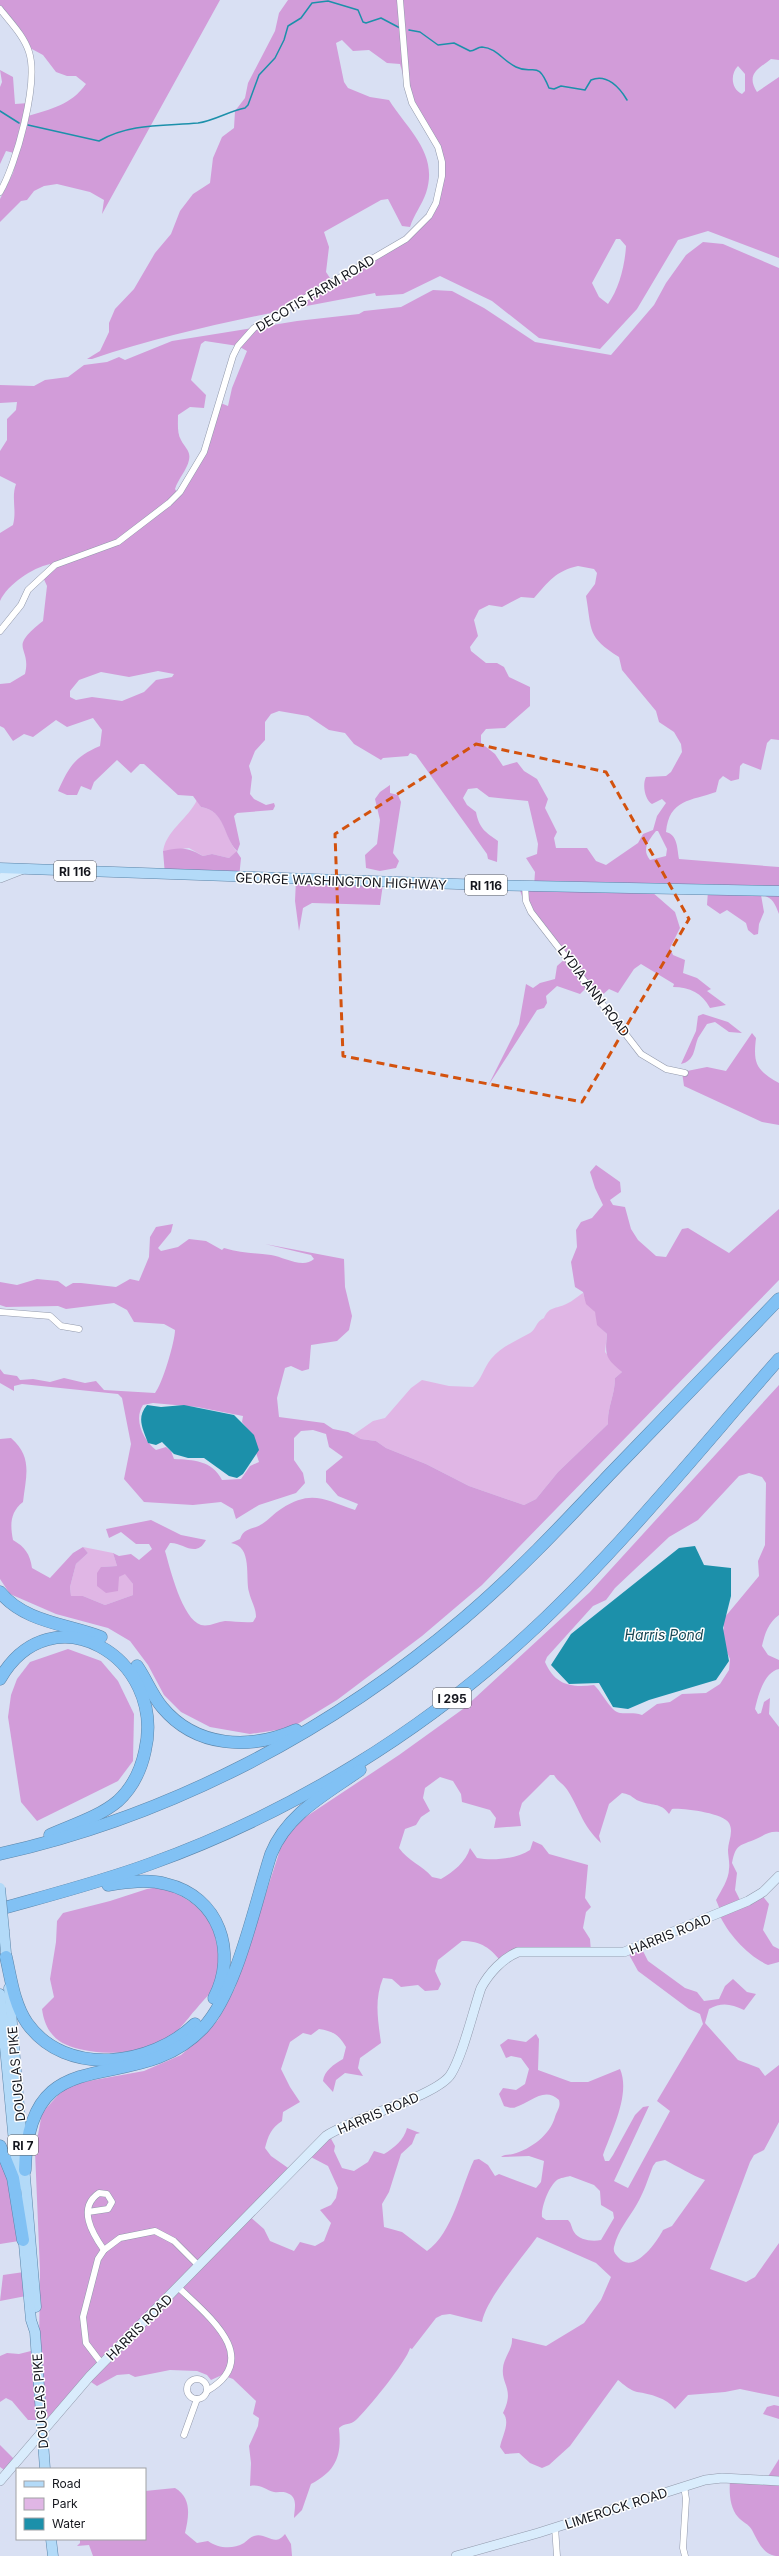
<svg xmlns="http://www.w3.org/2000/svg" width="779" height="2556" viewBox="0 0 779 2556" font-family="Inter,sans-serif">
  <rect width="100%" height="100%" fill="#d9e0f3"/>
  <g fill="#e0b6e5">
    <path d="M197,800L201,807C226,811 224,837 237,852L229,858L212,854L203,856L189,848L163,851V853C164,832 189,818 197,800Z"/>
    <path d="M583,1293C586,1303 591,1305 595,1312C601,1323 594,1322 607,1334L605,1352L622,1372L615,1378C615,1395 607,1408 608,1424L558,1472L536,1499L524,1505L469,1486L426,1464L386,1448L376,1441L361,1439L353,1435L373,1421L385,1418L411,1388L422,1380L449,1386L473,1387C482,1379 484,1367 491,1359C502,1346 516,1341 530,1333C536,1330 536,1321 544,1318C549,1307 554,1309 564,1305C570,1303 577,1297 583,1293Z"/>
    <polygon points="83,1547 113,1553 117,1566 101,1567 119,1577 125,1573 133,1584 133,1595 105,1605 83,1596 71,1596 70,1587 76,1564 88,1553"/>
  </g>
  <g fill="#d29cd9" fill-rule="evenodd">
    <path d="M0,0H220L102,214L104,200L90,192L57,184L44,186L34,191L27,200L21,201L0,222V199L13,173L18,154L6,151L0,164V87L2,82L0,70L13,77L15,104L29,103L28,116C51,109 71,105 86,84L76,76H67L56,72L43,55L30,48L0,8Z"/>
    <path d="M288,0H779V60L771,59C760,68 745,73 757,92L779,77V258L708,231L678,240L637,309L600,349L539,338L492,301L440,276L403,294L376,296L375,293C280,311 184,328 92,359H87L100,351L109,332V323L115,309L134,289L155,253L171,234L180,211L193,194L210,183L213,158L222,137L234,128L235,111L245,98L248,83L275,31L279,13ZM342,40L353,51L369,50L387,63L400,64L409,96L437,152L441,165L436,203L410,237L332,281L326,272L329,247L324,232L381,200L388,199L402,226L410,227C414,214 422,205 426,193C439,154 408,130 389,100L370,97L348,88L344,82L336,43ZM738,66L745,74V91L742,94C731,89 730,74 738,66ZM616,239H620L626,246C625,265 619,289 608,304L599,297L592,283Z"/>
    <path d="M703,242L723,244L779,268V740L771,739L767,743L761,770L743,763L740,766L739,779L731,781L723,776L719,780L716,792C691,801 669,799 666,832C678,835 677,849 679,859L779,867V914C775,904 773,897 761,895L764,912L759,924L758,934L754,935L748,930L746,923L727,910L720,914L707,905L708,891L652,892L675,912L680,928L670,948L673,955L685,960L683,973L697,978L711,989L707,991L726,1005L710,1008C702,993 690,987 673,987L674,984L641,964L634,969L618,993L609,989L600,997L589,985L580,994L557,986L546,996L547,1003L544,1008L537,1010L488,1086L519,1024L526,984L533,988L540,983L555,979L557,966L566,958L524,903L520,890L534,887L535,872L526,858L537,854L538,844L528,801L489,797L477,788L468,789L463,798L467,805L476,812C479,828 485,832 498,841L497,862L488,859L487,854L416,755L410,753L408,756L383,758L381,760L354,744L345,733L329,730L308,716L279,711L271,714L265,722V740L255,751L249,766L252,777L250,794L254,799L266,805L274,803L275,806L273,810L237,813L234,816L240,844L237,852L241,858L239,878L165,875L163,851C180,847 187,847 203,856L212,854L229,858L237,851C223,837 226,811 201,807L193,796L178,795L144,764H140L131,773L117,760L94,782L91,790L81,786L77,795H67L58,791C69,767 74,757 100,746L102,730L93,718L67,727L56,720L33,737L24,734L13,741L4,728L0,726V684L10,683L25,674C32,645 6,650 43,621L47,586L42,575L49,570L50,564C32,568 8,584 0,601V533L13,525C17,510 11,498 16,484L0,476V451L7,440V419L16,410L17,402L0,403V385L34,386L45,380L68,377L84,365L107,362L119,357L125,360L172,341L297,321L359,314L364,311L401,307L433,290L452,291L484,308L535,342L611,355L654,305L666,283L686,255ZM205,341L238,346L247,351L232,388L228,406L218,402L195,470L178,494L175,489C178,479 187,470 189,460C191,451 185,448 181,440C177,433 178,424 178,415L190,407L204,408L206,395L191,380L201,344ZM578,566L594,569L597,573L595,584L586,596C592,631 587,637 619,657L622,670L656,711L659,722L674,732L681,744L682,752L671,772L666,776L646,777C642,785 645,800 652,804L662,799L666,803L657,816L653,830L643,834L638,843L606,865L596,861L587,848H556L554,838L557,832L545,808L548,799L537,779L524,771L517,762L503,766L495,754L481,743V735L486,729L505,728L530,706V687L509,677L504,667L497,663H486L471,651L470,647L478,636L474,620L479,610L489,605L502,607L521,597L534,598C549,581 556,571 578,566ZM158,671L174,674L172,677L156,680L144,692L122,701L92,697L76,700L70,697V691L79,680L101,672L129,677ZM656,831H658L667,849L666,856L650,860C641,849 649,840 656,831Z"/>
    <polygon points="390,785 390,793 398,795 401,802 393,853 399,861 396,868 380,871 366,868 365,855 377,844 380,820 375,799 380,792"/>
    <polygon points="296,880 383,884 380,905 312,903 303,908 299,931 295,901"/>
    <path d="M703,1014L728,1022L742,1033L729,1032L715,1022L707,1024C704,1029 701,1033 698,1038C694,1048 695,1061 681,1064L696,1031L698,1016Z"/>
    <path d="M752,1033L756,1038C753,1064 756,1070 779,1083V1125L762,1122L684,1086L682,1072L707,1067L726,1071Z"/>
    <path d="M596,1165L620,1182L621,1192L610,1200L613,1205L625,1207L631,1229L638,1240L656,1256L666,1257L682,1229L688,1228L729,1253L779,1209V1280L482,1585L422,1636L337,1700L291,1728L250,1734L210,1727L181,1712L164,1695L148,1665L130,1641L108,1628L56,1614L10,1594L0,1579V1439L11,1438C33,1457 26,1476 23,1502C10,1512 10,1525 13,1540C25,1547 30,1554 32,1568L50,1578L73,1553L83,1547L88,1553L76,1564L70,1587L71,1596H83L105,1605L133,1595V1584L125,1574L119,1577L118,1591L106,1593L97,1586V1573L101,1567L117,1566L113,1553L119,1556L131,1554L139,1560L152,1549L149,1544H136L121,1532L109,1538L106,1529L151,1520L181,1535L206,1540C196,1559 183,1542 170,1543L165,1551C170,1568 182,1619 201,1625C209,1627 217,1622 225,1621C234,1621 243,1623 253,1622L256,1617C256,1608 251,1601 249,1592C245,1578 253,1546 231,1543L240,1539C244,1527 253,1530 262,1524C269,1520 274,1513 281,1509C312,1489 324,1500 355,1510L358,1504L338,1496L326,1482V1471L343,1457L329,1447L326,1434L313,1430L301,1431L294,1438V1460L303,1473L305,1483L296,1493L259,1505L236,1519L233,1509L221,1502L193,1505L144,1502L124,1479L131,1444L122,1398L118,1394L22,1384L14,1386V1391L0,1383V1369L4,1374L17,1376L20,1380L33,1379L50,1382L64,1378L85,1383L96,1381L104,1390L155,1393C162,1385 175,1342 175,1330L164,1324L134,1322L127,1310L114,1303L66,1309L58,1306L6,1307L0,1305V1282L17,1285L37,1279L58,1281L66,1287L73,1283H81L116,1287L130,1279L139,1281L149,1257L150,1237L156,1227L173,1224L171,1232L158,1248L161,1251L178,1247L189,1239L206,1241L222,1250L224,1248C241,1253 255,1253 271,1255C284,1257 303,1269 314,1259L311,1255L265,1244L344,1259L345,1287L352,1316L349,1330L337,1341L311,1345L309,1369L302,1371L291,1366L285,1368L277,1398L279,1417L324,1423L333,1429L348,1432L361,1439L376,1441L386,1448L426,1464L469,1486L524,1505L536,1499L558,1472L608,1424C607,1408 615,1395 615,1378L622,1372C605,1358 605,1355 607,1334L597,1325L595,1312L586,1304L583,1292L575,1287L571,1262L577,1247L576,1230L581,1222L592,1218L603,1205L595,1188L590,1172ZM153,1403L197,1407L243,1416L242,1422L249,1431L259,1462L250,1466L241,1479L222,1480C212,1460 193,1460 174,1459L171,1451L166,1447L156,1450C144,1441 133,1420 143,1405Z"/>
    <path d="M779,1385V1615C768,1623 765,1633 762,1646L768,1655L779,1660V1669C764,1672 758,1696 755,1709L758,1714L761,1713L764,1702L770,1698L769,1714L779,1727V1832C769,1831 765,1835 756,1839C740,1846 736,1843 732,1863L737,1873L735,1890L741,1902L761,1894L769,1904L763,1930L773,1946L779,1949V1962L768,1965C748,1956 728,1934 719,1914L721,1912L716,1900C721,1891 729,1879 729,1869C730,1863 728,1856 728,1850C728,1842 734,1832 729,1823C723,1813 683,1808 672,1809L669,1814C661,1802 651,1806 639,1801C632,1798 633,1795 622,1793L609,1804L599,1836L601,1843C582,1825 581,1812 568,1791C564,1784 558,1782 554,1775H550L522,1803L519,1813L521,1826L494,1828L496,1818L490,1810L462,1802L461,1794L453,1781L440,1777L425,1788L423,1798L430,1811L421,1817L416,1825L405,1829L399,1848C408,1861 422,1865 432,1877L441,1879C453,1872 466,1862 470,1848L477,1858C493,1861 516,1859 530,1850L533,1841L542,1845L549,1854L588,1865L585,1898L591,1907L586,1912L583,1928L590,1939L591,1952H524L502,1963C491,1948 481,1941 462,1941L438,1960L435,1971L441,1984L438,1990L425,1991L418,1985L401,1987L392,1979L383,1978C374,2000 378,2020 381,2043L360,2058L358,2068L363,2076L345,2073L336,2080L333,2092L323,2081C324,2071 334,2064 343,2059L346,2047C339,2035 333,2031 319,2029L311,2035L303,2033L290,2042L281,2069L290,2087L300,2102L283,2112L282,2121C271,2128 268,2136 265,2148L271,2156L291,2170L248,2215L264,2229L270,2241L294,2251L300,2242L315,2246L324,2241L331,2223L320,2210L331,2205L336,2198L338,2188L328,2166L307,2155L329,2135L335,2146L334,2151L342,2168L354,2171L368,2162L374,2151L384,2154C394,2148 404,2140 407,2128L420,2133L416,2134L412,2144L401,2154L389,2192L382,2204L384,2227L402,2232L427,2251C453,2233 461,2187 474,2160L479,2159L488,2165L495,2176L499,2174L536,2188L541,2182L544,2161L529,2156L501,2157C504,2154 508,2155 513,2154C531,2149 550,2135 555,2117C557,2110 561,2107 559,2100C544,2086 530,2103 516,2107C513,2109 507,2107 504,2106L499,2094L503,2088L516,2090L525,2084L529,2069L521,2058L511,2056L506,2058L500,2045L508,2039L526,2042L536,2034L539,2039L538,2070L571,2082H588L620,2069C631,2094 611,2132 603,2155L605,2161H609L613,2155L635,2115L643,2107L649,2106L614,2181L628,2188L670,2111L657,2101L703,2024L700,2014L689,2009L638,1971L627,1951L641,1947L648,1961L685,1988L697,1992L704,2001L719,1999L725,1986L733,1979L747,1992L756,1994L744,2010C731,2004 722,2002 709,2009L705,2023L738,2060L759,2068L765,2076L779,2065V2122L764,2150L754,2155L750,2162L710,2269L746,2282L755,2277L779,2243V2397L740,2389L725,2392L688,2395L675,2409C667,2398 650,2394 637,2392C631,2391 623,2384 618,2380L570,2446L549,2465L542,2468L530,2463L519,2453L505,2454L500,2447C502,2436 511,2422 503,2413C515,2389 501,2385 503,2368C504,2357 513,2349 512,2338L546,2346L584,2323L601,2300L611,2277L596,2263L537,2237C522,2258 486,2299 482,2322L450,2314L442,2315L436,2318L412,2349L410,2348C407,2361 367,2410 356,2420C351,2425 344,2423 339,2428C342,2456 336,2471 311,2484L302,2510L294,2518C294,2510 299,2497 287,2493C283,2491 278,2493 274,2492C265,2490 261,2484 250,2486L251,2463L249,2446L258,2426L259,2418L253,2414L256,2401L233,2379L222,2375L211,2380L207,2375L197,2371L170,2370L135,2377L129,2374L117,2375L97,2386L88,2380L46,2426L41,2420H28L12,2401L6,2398L0,2402V2356L7,2353L19,2354L39,2349L40,2271L35,2151L42,2113L59,2094L72,2084L144,2071L181,2055L201,2038L218,2020L235,1988L280,1850L292,1826L399,1755L463,1709L590,1592ZM749,1473L762,1477L766,1483L765,1545L758,1561L759,1576L725,1617L720,1618L724,1627L721,1639L730,1659L729,1670L720,1684L706,1693L682,1694L670,1702L657,1704L642,1715C633,1712 628,1714 620,1713C611,1712 602,1692 594,1685C571,1688 555,1685 545,1662L547,1657L593,1606L606,1600L615,1588L669,1537L698,1520L739,1476ZM665,2160C679,2167 691,2175 705,2180L672,2226L663,2230C657,2242 633,2276 618,2257C615,2254 613,2251 614,2247C618,2230 629,2218 637,2204C644,2192 648,2179 653,2166L656,2162ZM570,2176L594,2185L600,2191L601,2205L613,2212L614,2218L601,2240C592,2242 579,2240 574,2232C571,2227 572,2224 568,2220H546L542,2217C541,2207 549,2186 557,2180C560,2178 566,2177 570,2176Z"/>
    <polygon points="68,1649 101,1661 118,1681 134,1714 133,1761 118,1781 37,1821 21,1802 8,1717 11,1695 17,1679 30,1662"/>
    <path d="M159,1887C193,1897 216,1918 218,1954C219,1963 219,1975 215,1984C212,1993 203,2000 197,2008C191,2014 186,2022 179,2029C155,2053 111,2057 79,2049C57,2044 45,2032 42,2009L54,1997L50,1979L56,1942L57,1921L63,1913L110,1901L147,1889Z"/>
    <polygon points="0,2148 8,2166 19,2241 0,2244"/>
    <polygon points="24,2272 26,2296 0,2301 3,2275"/>
    <polygon points="774,2405 779,2406 779,2419 763,2414 767,2407"/>
    <polygon points="0,2445 16,2461 7,2472 0,2467"/>
    <path d="M779,2459V2556C763,2556 758,2541 752,2530C749,2524 742,2522 738,2517C730,2508 729,2493 730,2481L764,2483Z"/>
    <path d="M175,2488C192,2498 189,2516 185,2533L197,2543L208,2541C218,2548 232,2550 244,2543C247,2541 250,2537 254,2536C267,2532 274,2548 285,2534L291,2544L292,2556H93L89,2545L77,2546L80,2543V2539H145V2491Z"/>
  </g>
  <g fill="#1c90aa">
    <path d="M147,1405L161,1407L184,1405L234,1415L254,1435L259,1450L243,1474L237,1478L229,1476L204,1458H188L174,1454L162,1442L156,1445L148,1443C143,1429 136,1418 147,1405Z"/>
    <polygon points="695,1546 704,1565 731,1568 731,1596 723,1628 729,1661 716,1680 649,1700 628,1709 613,1707 599,1683 569,1684 551,1665 571,1634 679,1548"/>
  </g>
  <g fill="none" stroke-linecap="round" stroke-linejoin="round">
    <g stroke="#1c90aa" stroke-width="1.5">
      <path d="M409,30L420,32L438,45L454,43L470,51C475,51 477,47 482,47C497,48 503,61 516,67C534,76 537,58 549,88L554,89L561,86L585,90L591,80C607,73 620,88 627,100"/>
      <polyline points="0,111 19,123"/>
      <path d="M28,125L99,141C129,123 165,126 198,123C214,121 229,111 245,108L248,105L259,75L275,58L284,40L288,26L301,18L312,3L328,1L358,10L363,22L366,23L381,18L400,28"/>
    </g>
    <g stroke="#9299ab" stroke-width="7">
      <g id="street">
        <path d="M0,9C11,23 24,36 29,52C39,83 16,165 0,192"/>
        <polyline points="0,631 21,605 28,590 55,565 118,542 169,503 180,492 204,452 233,356 238,346 254,328 406,239 429,216 436,203 442,176 442,162 438,147 412,103 407,86 400,0"/>
        <polyline points="525,886 526,901 531,912 641,1054 666,1069 685,1073"/>
        <polyline points="0,1312 50,1316 61,1326 79,1329"/>
        <path d="M88,2212L108,2209L112,2202L107,2194L99,2193C77,2208 92,2233 104,2250"/>
        <path d="M178,2287C207,2315 264,2358 207,2391"/>
        <polyline points="102,2364 86,2343 83,2317 98,2259 104,2250 120,2238 155,2231 174,2241 199,2266"/>
        <circle cx="197" cy="2389" r="10"/>
        <polyline points="184,2435 197,2399"/>
        <polyline points="684,2486 686,2499 683,2548 685,2556"/>
        <polyline points="555,2527 557,2556"/>
      </g>
    </g>
    <g stroke="#9299ab" stroke-width="10">
      <g id="secondary">
        <polyline points="0,878 23,869"/>
        <path d="M0,2481L90,2376L326,2136C354,2117 438,2096 451,2074C463,2055 473,2011 481,1988C489,1973 503,1958 518,1952H624L748,1901L763,1892L779,1876"/>
        <polyline points="456,2556 538,2533 705,2480 722,2478 779,2481"/>
      </g>
    </g>
    <g stroke="#5b85a9" stroke-width="11">
      <g id="primary">
        <polyline points="0,868 486,885 779,891"/>
        <polyline points="4,1931 7,1964"/>
        <polyline points="9,1988 36,2307"/>
        <polyline points="0,1994 18,2185"/>
        <polyline points="23,2233 31,2320 35,2332 45,2469"/>
        <polyline points="51,2539 53,2556"/>
      </g>
    </g>
    <g stroke="#5b85a9" stroke-width="13">
      <g id="highway">
        <path d="M0,1592C24,1622 67,1624 101,1637"/>
        <path d="M137,1666C146,1679 152,1695 162,1707C196,1748 250,1750 296,1730"/>
        <path d="M0,1679C51,1590 167,1657 145,1751C141,1770 132,1788 118,1801C99,1817 72,1825 50,1835"/>
        <path d="M0,1854C170,1816 330,1732 463,1619C515,1575 562,1525 609,1475C666,1416 722,1358 779,1299"/>
        <path d="M108,1885C127,1882 147,1879 166,1884C219,1896 238,1953 214,1998"/>
        <path d="M0,1909C50,1895 101,1882 150,1864C292,1813 425,1731 536,1627C623,1545 700,1449 779,1359"/>
        <path d="M6,1957C11,1979 14,2004 27,2023C66,2078 152,2066 195,2024"/>
        <polyline points="0,2146 13,2178 23,2240"/>
        <path d="M25,2170C28,2031 134,2101 203,2028C237,1992 255,1903 271,1854C287,1814 326,1794 360,1770"/>
      </g>
    </g>
    <use href="#street" stroke="#fff" stroke-width="6"/>
    <use href="#secondary" stroke="#d9ecfc" stroke-width="9"/>
    <use href="#primary" stroke="#b3daf8" stroke-width="10"/>
    <use href="#highway" stroke="#81c1f4" stroke-width="12"/>
    <g stroke="#5b85a9" stroke-width="11" stroke-linecap="butt">
      <polyline id="primary-bridge" points="0,1888 4,1931"/>
    </g>
    <use href="#primary-bridge" stroke="#b3daf8" stroke-width="10"/>
  </g>
  <path fill="none" stroke="#d3520e" stroke-width="3" stroke-dasharray="8 5" stroke-linejoin="round" d="M476,744L606,772L689,919L582,1102L343,1056L335,834Z"/>
  <g text-anchor="middle" dominant-baseline="central" stroke-width="3" stroke-linejoin="round" paint-order="stroke">
    <g fill="#fff" stroke="#5a5c61" stroke-width="1">
      <rect x="54" y="861" width="42" height="20" rx="3"/>
      <rect x="465" y="875" width="42" height="20" rx="3"/>
      <rect x="433" y="1688" width="38" height="20" rx="3"/>
      <rect x="8" y="2135" width="30" height="20" rx="3"/>
    </g>
    <g font-size="12" font-weight="bold" fill="#14161d">
      <text x="75" y="871">RI 116</text>
      <text x="486" y="885">RI 116</text>
      <text x="452" y="1698">I 295</text>
      <text x="23" y="2145">RI 7</text>
    </g>
    <g font-size="13" fill="#14161d" stroke="#fff">
      <text transform="translate(315 293) rotate(-31)">DECOTIS FARM ROAD</text>
      <text transform="translate(341 881) rotate(2)">GEORGE WASHINGTON HIGHWAY</text>
      <text transform="translate(594 991) rotate(53)">LYDIA ANN ROAD</text>
      <text transform="translate(670 1934) rotate(-22)">HARRIS ROAD</text>
      <text transform="translate(16 2074) rotate(-95)">DOUGLAS PIKE</text>
      <text transform="translate(378 2113) rotate(-23)">HARRIS ROAD</text>
      <text transform="translate(139 2327) rotate(-45)">HARRIS ROAD</text>
      <text transform="translate(40 2401) rotate(-94)">DOUGLAS PIKE</text>
      <text transform="translate(616 2508) rotate(-18)">LIMEROCK ROAD</text>
    </g>
    <g font-size="14" font-style="italic" fill="#1a4854" stroke="#fff">
      <text x="664" y="1634">Harris Pond</text>
    </g>
  </g>
  <rect x="16" y="2468" width="130" height="72" fill="#ffffff" stroke="#a1a2a5"/>
  <rect x="24" y="2481" width="20" height="6" fill="#b3daf8" stroke="#a1a2a5"/>
  <text x="52" y="2488" font-size="12" fill="#14161d">Road</text>
  <rect x="24" y="2498" width="20" height="12" fill="#e0b6e5" stroke="#a1a2a5"/>
  <text x="52" y="2508" font-size="12" fill="#14161d">Park</text>
  <rect x="24" y="2518" width="20" height="12" fill="#1c90aa" stroke="#a1a2a5"/>
  <text x="52" y="2528" font-size="12" fill="#14161d">Water</text>
</svg>
